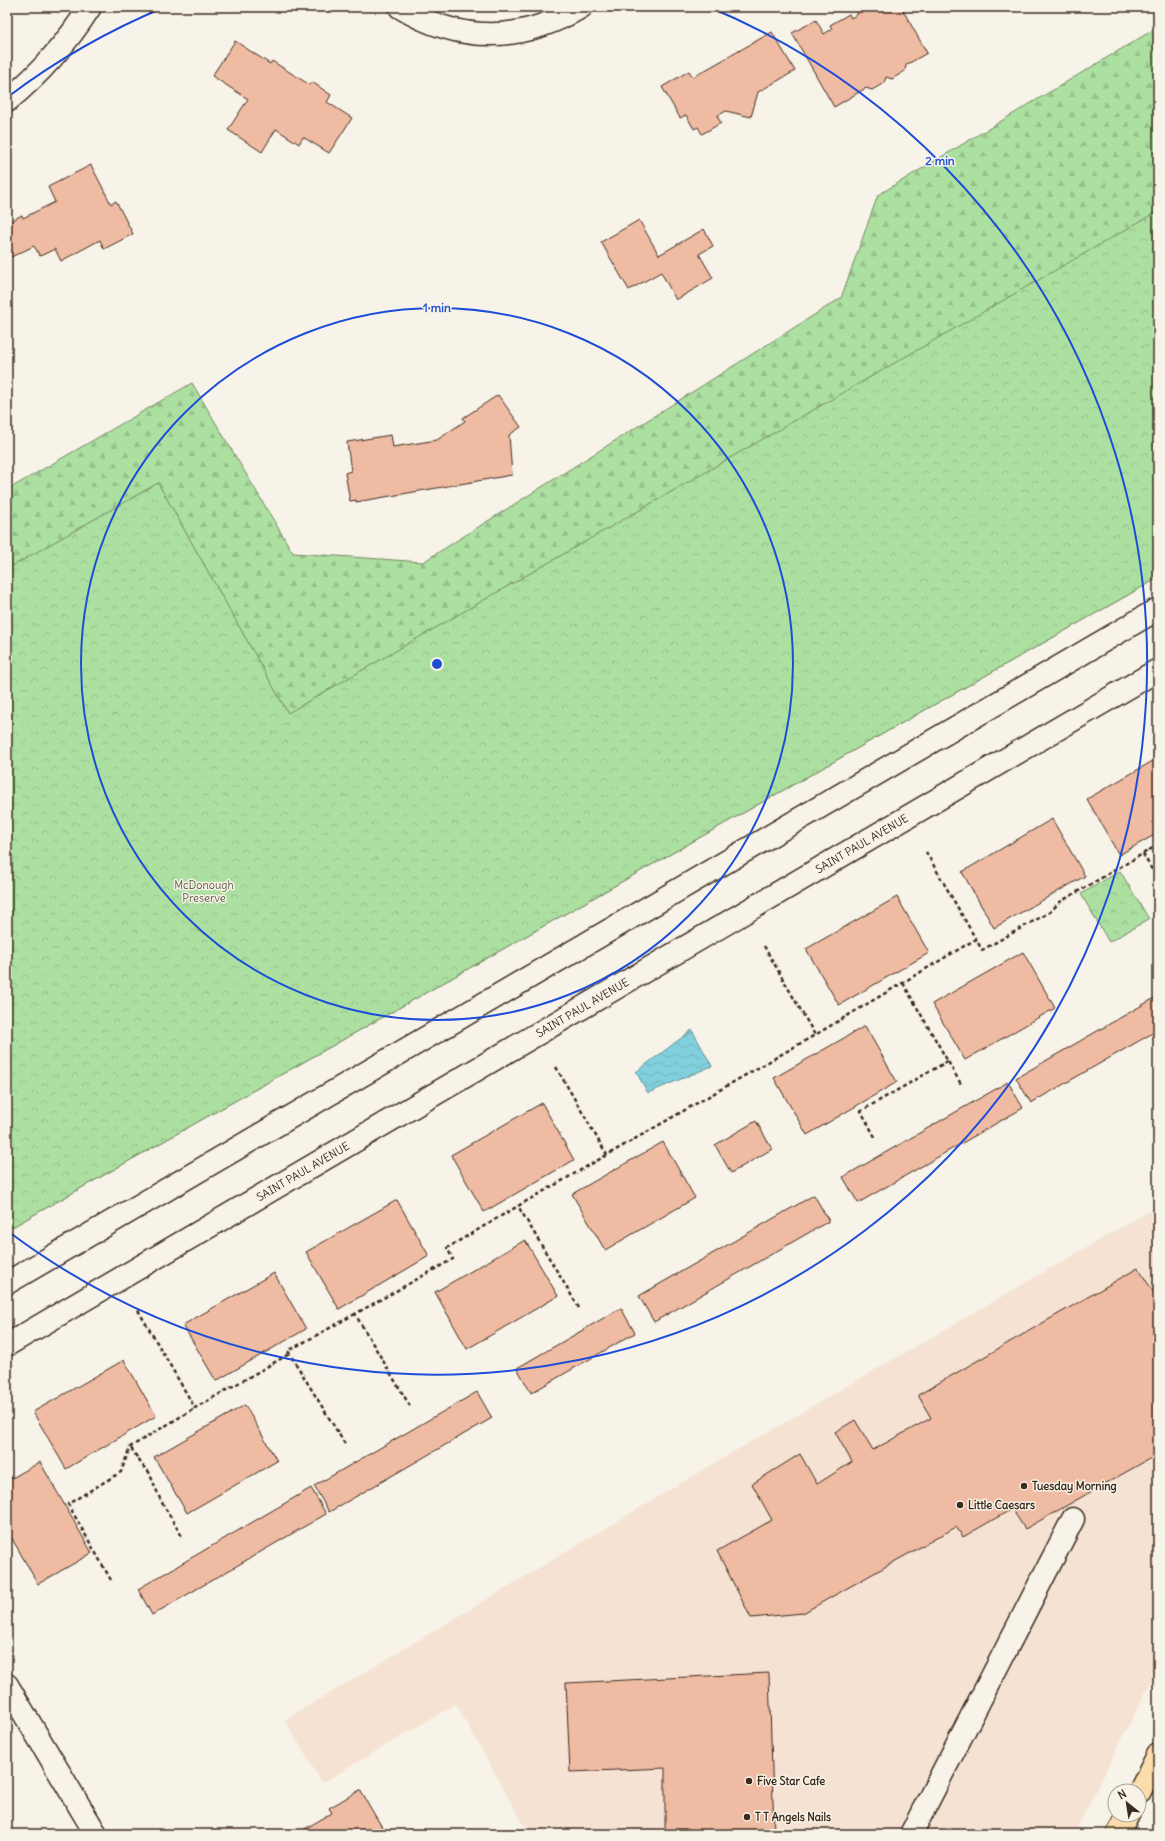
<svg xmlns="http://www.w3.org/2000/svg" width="1165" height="1841" viewBox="0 0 1165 1841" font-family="Delius,sans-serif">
  <defs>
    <pattern id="forest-firs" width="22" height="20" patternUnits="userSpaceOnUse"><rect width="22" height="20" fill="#ace0a1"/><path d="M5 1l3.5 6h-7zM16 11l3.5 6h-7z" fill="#95c08a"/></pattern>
    <pattern id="park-crowns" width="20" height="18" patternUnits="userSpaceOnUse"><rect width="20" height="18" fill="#ace0a1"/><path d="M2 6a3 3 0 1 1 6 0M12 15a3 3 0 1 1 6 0" fill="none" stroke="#95c08a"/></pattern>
    <pattern id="water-waves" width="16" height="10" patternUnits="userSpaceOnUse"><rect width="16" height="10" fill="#81d0de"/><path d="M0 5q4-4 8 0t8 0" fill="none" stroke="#70b3be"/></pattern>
  </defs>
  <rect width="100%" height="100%" fill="#f7f3e8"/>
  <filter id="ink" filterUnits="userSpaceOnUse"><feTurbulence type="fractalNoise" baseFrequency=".025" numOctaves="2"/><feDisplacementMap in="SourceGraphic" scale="8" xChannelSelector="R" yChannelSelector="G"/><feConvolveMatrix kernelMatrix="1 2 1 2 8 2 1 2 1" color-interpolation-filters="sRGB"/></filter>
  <g filter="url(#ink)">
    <polygon fill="#f5e2d3" points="1158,1206 1158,1668 1074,1834 529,1834 456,1704 322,1783 285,1720 718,1461"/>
    <polygon fill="url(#forest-firs)" stroke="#748560" points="1158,27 1158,578 7,1230 7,490 192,383 293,553 423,562 841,298 878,195"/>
    <g fill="url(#park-crowns)" stroke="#748560">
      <polygon points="1158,211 1158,578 7,1230 7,569 158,483 288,713"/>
      <polygon points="1120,871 1149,919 1109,942 1081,894"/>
    </g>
    <polygon fill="url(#water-waves)" stroke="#658e91" points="692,1030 712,1066 648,1093 636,1072"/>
    <g fill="#f0bba3" stroke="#3b2a1e">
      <polygon points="854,7 901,7 927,53 906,65 905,71 892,79 886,77 884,83 872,90 866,88 834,107 792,33 816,20 824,34 832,29 830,25 849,14 851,18 858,14"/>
      <polygon points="980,7 994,7 981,11"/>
      <polygon points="772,32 795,71 758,92 751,117 726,111 717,116 721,123 702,134 698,127 694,129 686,115 680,118 662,87 689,71 693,77"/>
      <polygon points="235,41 270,64 272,61 310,85 312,82 331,95 327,102 352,118 329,153 303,137 299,144 276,129 262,152 228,130 248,99 212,76"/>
      <polygon points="91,165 111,204 116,201 133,234 104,249 100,240 61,261 55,249 40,256 34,246 7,259 7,223 22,215 23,218 55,202 48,187"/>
      <polygon points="639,220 659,255 704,229 713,246 699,254 713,278 676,300 661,272 629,290 601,242"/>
      <polygon points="498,395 521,427 509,435 512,475 356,502 356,500 350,501 345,473 351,471 347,442 391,435 393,447 437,440 465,421 463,418"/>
      <polygon points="1158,758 1158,833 1119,855 1087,799"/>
      <polygon points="1052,819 1085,876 994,928 962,872"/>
      <polygon points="897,897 929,953 839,1005 806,949"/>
      <polygon points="1023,952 1055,1008 965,1060 932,1004"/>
      <polygon points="1158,996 1158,1030 1031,1103 1016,1078"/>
      <polygon points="865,1026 897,1082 807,1135 774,1078"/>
      <polygon points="1008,1082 1023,1108 858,1203 843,1177"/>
      <polygon points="542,1103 574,1160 484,1212 451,1155"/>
      <polygon points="756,1121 772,1149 731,1173 715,1145"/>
      <polygon points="663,1142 695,1198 605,1250 572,1194"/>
      <polygon points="814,1195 829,1221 654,1322 639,1296"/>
      <polygon points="397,1200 429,1256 339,1309 306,1252"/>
      <polygon points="525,1240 558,1296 467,1349 435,1292"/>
      <polygon points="1138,1268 1158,1299 1158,1454 1025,1529 1012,1509 963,1537 956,1527 803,1613 751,1618 717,1551 772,1520 752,1484 800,1454 817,1484 852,1462 835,1432 855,1420 873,1450 931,1418 918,1395"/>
      <polygon points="274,1273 306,1329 216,1381 183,1325"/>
      <polygon points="621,1308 635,1333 531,1393 517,1368"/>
      <polygon points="124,1360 156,1416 66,1469 33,1412"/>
      <polygon points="477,1392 492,1418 329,1512 314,1486"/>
      <polygon points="245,1405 277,1461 187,1513 154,1457"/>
      <polygon points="40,1462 92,1553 38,1584 7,1530 7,1481"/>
      <polygon points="311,1488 326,1514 152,1615 138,1589"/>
      <polygon points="769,1673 774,1834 665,1834 665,1768 570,1772 566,1683"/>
      <polygon points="360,1790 386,1834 296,1834 332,1813 329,1808"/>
    </g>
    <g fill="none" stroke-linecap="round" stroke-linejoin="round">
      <g stroke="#3b2a1e" stroke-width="25">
        <g id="minor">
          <path d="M400,7C459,43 521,43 581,7"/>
          <path d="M7,101C40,74 67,43 90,7"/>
          <polyline points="7,1283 1158,609"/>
          <path id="s1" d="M7,1345L1158,670"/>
          <polyline points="7,1685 96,1834"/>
          <polyline points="911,1834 1073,1519"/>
        </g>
      </g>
      <g stroke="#3b2a1e" stroke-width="25">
        <g id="major">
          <polyline points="1139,1793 1158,1755"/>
          <polyline points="1118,1834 1128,1815"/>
        </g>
      </g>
      <g stroke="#3b2a1e" stroke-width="2.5" stroke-dasharray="4 3" stroke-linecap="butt">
        <polyline points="926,852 982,950 1050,912 1060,902 1158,845"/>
        <polyline points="1143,854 1158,880"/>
        <polyline points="764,946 815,1035 976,939"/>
        <polyline points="903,983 962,1086"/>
        <polyline points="556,1067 607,1155 815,1035"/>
        <polyline points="875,1137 861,1111 948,1061"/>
        <polyline points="579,1308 518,1206 607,1155"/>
        <polyline points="138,1310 195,1408 289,1354"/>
        <polyline points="410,1406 355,1314 453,1259 447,1248 518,1206"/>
        <polyline points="345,1444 288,1351 355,1314"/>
        <polyline points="131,1448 142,1465 149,1472 161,1501 183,1538"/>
        <polyline points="111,1580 68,1504 121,1472 130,1447 195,1408"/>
      </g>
      <use href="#minor" stroke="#f7f3e8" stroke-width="22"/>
      <use href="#major" stroke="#fbddab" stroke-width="22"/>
    </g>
  </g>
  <g fill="none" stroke="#1d4ed8" stroke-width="2">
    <circle cx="437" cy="664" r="356"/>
    <path d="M9 96A711 711 0 0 1 165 7M709 7A711 711 0 1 1 9 1232"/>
  </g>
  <g fill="#3b2a1e" stroke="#f7f3e8" stroke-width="1.5">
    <circle cx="1024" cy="1486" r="4"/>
    <circle cx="960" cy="1505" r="4"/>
    <circle cx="749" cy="1781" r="4"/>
    <circle cx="747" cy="1817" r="4"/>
  </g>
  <g text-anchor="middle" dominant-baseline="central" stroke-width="3" stroke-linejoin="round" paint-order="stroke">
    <g font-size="11" fill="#3b2a1e" stroke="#f7f3e8">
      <text stroke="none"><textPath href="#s1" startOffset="991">SAINT PAUL AVENUE</textPath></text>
      <text stroke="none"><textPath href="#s1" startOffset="667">SAINT PAUL AVENUE</textPath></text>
      <text stroke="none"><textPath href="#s1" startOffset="343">SAINT PAUL AVENUE</textPath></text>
    </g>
    <g font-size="11" fill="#57583f" stroke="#f7f3e8">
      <text x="204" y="885">McDonough<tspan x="204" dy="13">Preserve</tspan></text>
    </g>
    <g font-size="11" font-weight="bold" fill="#3b2a1e" stroke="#f7f3e8" text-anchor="start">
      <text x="1032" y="1486">Tuesday Morning</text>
      <text x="968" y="1505">Little Caesars</text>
      <text x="757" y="1781">Five Star Cafe</text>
      <text x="755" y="1817">T T Angels Nails</text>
    </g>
  </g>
  <circle cx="437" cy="664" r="6" fill="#1d4ed8" stroke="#f7f3e8" stroke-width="2"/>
  <g font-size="12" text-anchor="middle" font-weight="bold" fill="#1d4ed8" stroke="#f7f3e8" stroke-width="3" stroke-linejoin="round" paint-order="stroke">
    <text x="940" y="165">2 min</text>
    <text x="437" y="312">1 min</text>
  </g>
  <rect width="1165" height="1841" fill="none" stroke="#f7f3e8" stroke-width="24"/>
  <rect x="12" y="12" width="1141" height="1817" fill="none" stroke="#3b2a1e" stroke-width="1.5" filter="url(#ink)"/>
  <g transform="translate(1127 1803) rotate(330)"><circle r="19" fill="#f7f3e8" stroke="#aca397"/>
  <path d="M0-3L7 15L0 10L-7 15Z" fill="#3b2a1e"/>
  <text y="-6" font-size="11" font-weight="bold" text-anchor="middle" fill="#3b2a1e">N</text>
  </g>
</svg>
